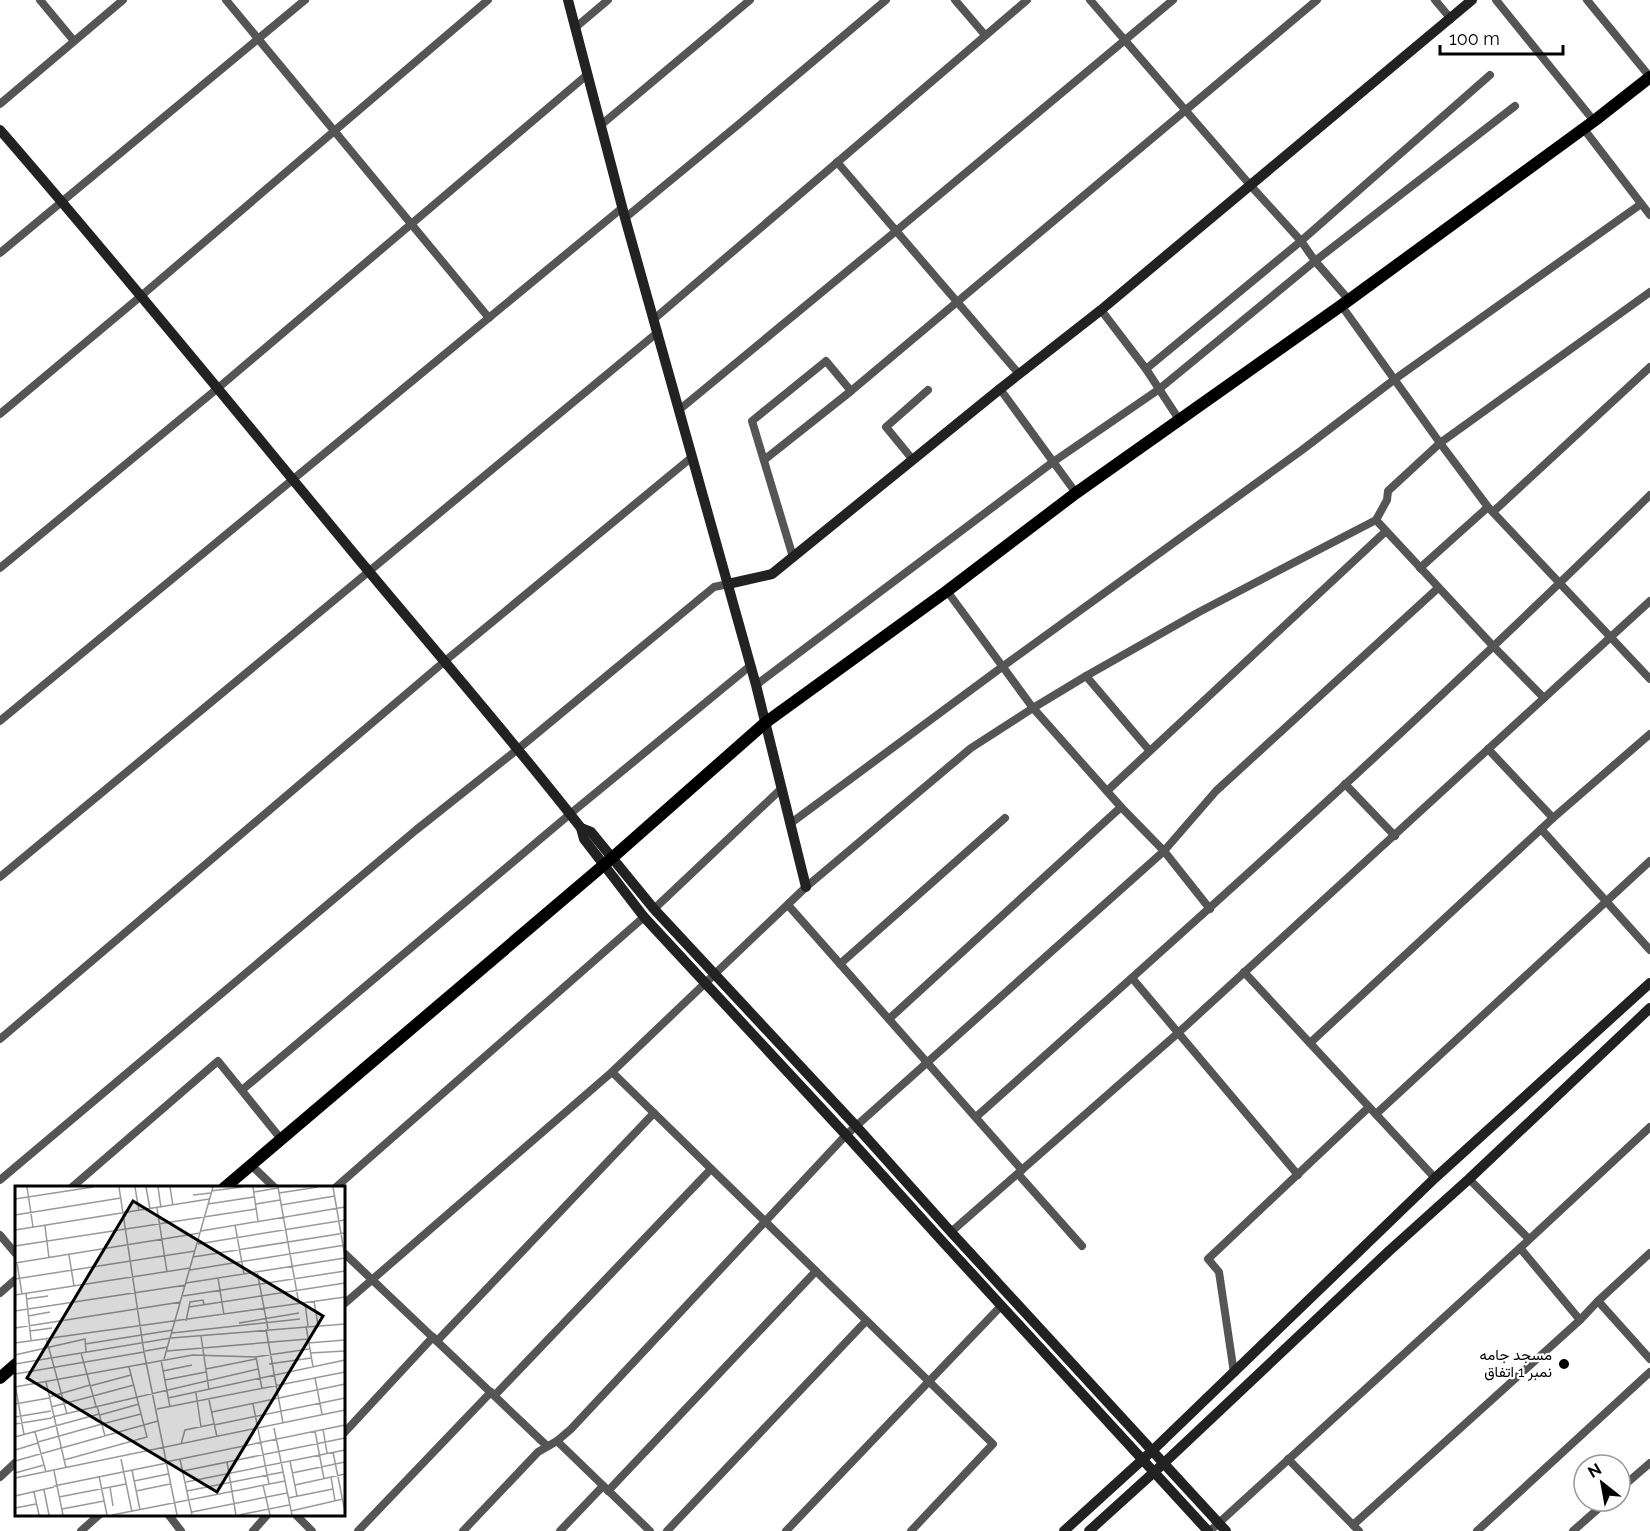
<svg xmlns="http://www.w3.org/2000/svg" width="1650" height="1531" viewBox="0 0 1650 1531" font-family="Raleway,Vazirmatn,sans-serif">
  <rect width="100%" height="100%" fill="#fff"/>
  <g fill="none" stroke-linecap="round" stroke-linejoin="round">
    <g stroke="#555" stroke-width="8">
      <polyline points="40,0 74,41"/>
      <polyline points="226,0 489,318"/>
      <polyline points="955,0 985,35"/>
      <polyline points="1090,0 1251,186 1301,241 1315,261 1349,300"/>
      <polyline points="1435,0 1451,19"/>
      <polyline points="1496,0 1594,121"/>
      <polyline points="1587,0 1650,77"/>
      <polyline points="576,27 608,0"/>
      <polyline points="0,104 123,0"/>
      <polyline points="601,125 750,0"/>
      <polyline points="1583,128 1650,215"/>
      <polyline points="837,162 1019,374"/>
      <polyline points="625,218 739,124 886,0"/>
      <polyline points="0,253 305,0"/>
      <polyline points="1341,305 1440,443 1488,507 1650,679"/>
      <polyline points="1101,310 1146,369 1180,421"/>
      <polyline points="654,319 1027,0"/>
      <polyline points="1146,369 1301,241 1490,75"/>
      <polyline points="1000,389 1076,493"/>
      <polyline points="679,410 896,231 1173,0"/>
      <polyline points="0,414 141,296 488,0"/>
      <polyline points="764,460 851,391 1317,0"/>
      <polyline points="913,460 886,427 928,390"/>
      <polyline points="1493,512 1650,367"/>
      <polyline points="1376,520 1494,647 1544,698"/>
      <polyline points="793,557 752,421 826,361 851,391"/>
      <polyline points="0,568 218,388 588,74"/>
      <polyline points="1420,568 1488,507"/>
      <polyline points="947,591 1033,708 1121,807 1164,851 1210,909"/>
      <polyline points="1086,676 1149,750"/>
      <polyline points="756,685 1053,462 1158,390 1315,261 1515,106"/>
      <polyline points="0,721 622,208"/>
      <polyline points="1488,749 1553,818"/>
      <polyline points="1345,784 1395,836"/>
      <polyline points="1107,791 1386,531"/>
      <polyline points="791,823 1002,667 1302,450 1395,379 1641,204"/>
      <polyline points="1541,829 1650,950"/>
      <polyline points="0,877 658,332"/>
      <polyline points="788,905 1022,1170"/>
      <polyline points="654,909 782,788"/>
      <polyline points="840,964 1005,818"/>
      <polyline points="1244,972 1435,1178"/>
      <polyline points="1132,978 1298,1175"/>
      <polyline points="889,1019 1121,807"/>
      <polyline points="0,1039 445,661 692,457"/>
      <polyline points="1310,1043 1553,818 1650,734"/>
      <polyline points="612,1072 993,1444 911,1531"/>
      <polyline points="242,1090 570,814 750,666"/>
      <polyline points="1376,1114 1650,861"/>
      <path d="M976,1117C1204,914 1432,710 1650,495"/>
      <polyline points="251,1165 275,1188"/>
      <polyline points="1018,1174 1082,1246"/>
      <polyline points="1469,1179 1529,1239"/>
      <polyline points="0,1180 416,830 518,749 714,587 728,584"/>
      <polyline points="71,1188 218,1061 281,1139"/>
      <polyline points="335,1188 644,917"/>
      <polyline points="951,1232 1178,1033 1650,601"/>
      <polyline points="0,1235 16,1254"/>
      <polyline points="1520,1248 1580,1320"/>
      <polyline points="344,1253 547,1446"/>
      <polyline points="0,1293 16,1279"/>
      <polyline points="1598,1301 1650,1359"/>
      <polyline points="344,1304 612,1072 806,887 971,748 1033,708 1086,676 1199,612 1376,520 1387,500 1388,491 1440,443 1650,292"/>
      <polyline points="437,1341 654,1113"/>
      <polyline points="1234,1373 1219,1272 1208,1259 1369,1107"/>
      <polyline points="495,1395 711,1169"/>
      <polyline points="344,1433 433,1337"/>
      <polyline points="557,1441 650,1531"/>
      <polyline points="1288,1459 1359,1531"/>
      <polyline points="0,1477 16,1462"/>
      <polyline points="1620,1489 1650,1463"/>
      <polyline points="608,1491 816,1271"/>
      <polyline points="168,1514 181,1531"/>
      <polyline points="295,1514 312,1531"/>
      <polyline points="1353,1525 1580,1320 1598,1301 1650,1253"/>
      <polyline points="81,1531 100,1514"/>
      <polyline points="253,1531 268,1514"/>
      <polyline points="358,1531 491,1392"/>
      <polyline points="463,1531 538,1452 557,1441 571,1429 846,1135 1164,851 1216,791 1438,588"/>
      <polyline points="560,1531 603,1486"/>
      <polyline points="667,1531 866,1321"/>
      <polyline points="786,1531 1001,1306"/>
      <polyline points="1210,1531 1520,1248 1650,1127"/>
      <polyline points="1477,1531 1650,1372"/>
      <polyline points="1573,1531 1607,1501"/>
    </g>
    <g stroke="#222" stroke-width="10">
      <polyline points="568,0 625,218 756,685 806,887"/>
      <path d="M0,130C120,268 235,410 351,550C428,643 507,733 581,828L584,839L644,917L846,1135L942,1241L1208,1531"/>
      <polyline points="728,584 772,574 1000,389 1101,310 1472,0"/>
      <polyline points="581,828 591,832 654,909 856,1126 951,1232 1226,1531"/>
      <polyline points="1064,1531 1152,1451 1435,1178 1650,983"/>
      <polyline points="1089,1531 1163,1464 1389,1251 1469,1179 1650,1008"/>
    </g>
    <g stroke="#000" stroke-width="12">
      <polyline points="224,1188 612,858 765,723 947,591 1076,493 1349,300 1594,121 1650,77"/>
      <polyline points="0,1378 16,1364"/>
    </g>
  </g>
  <circle fill="#000" stroke="#fff" stroke-width="2" cx="1564" cy="1364" r="6"/>
  <g text-anchor="middle" dominant-baseline="central" stroke-width="4.5" stroke-linejoin="round" paint-order="stroke">
    <g font-size="15" fill="#000" stroke="#fff" text-anchor="end">
      <text x="1552" y="1355">مسجد جامه<tspan x="1552" dy="17">نمبر 1 اتفاق</tspan></text>
    </g>
  </g>
  <g transform="translate(15 1186)">
    <rect width="330" height="330" fill="#fff"/>
    <path fill="none" stroke="#999" stroke-width="1.5" d="M12,1L18,41M104,1L129,166L162,329M120,1L124,25M131,1L135,23M143,1L146,22M155,1L158,20M238,1L243,35M263,1L284,118M318,1L330,71M196,5L227,1M239,6L263,2M264,7L303,1M178,9L196,7M0,13L78,1M193,18L239,11M241,18L265,14M266,19L320,10M142,22L152,86M0,29L106,12M220,39L229,88M30,40L34,72M0,44L194,13M186,45L330,21M183,58L330,34M0,60L241,23M54,69L59,100M178,71L330,47M0,77L185,47M2,77L7,108M175,84L330,59M242,85L253,143M203,92L209,129M0,93L180,65M171,97L330,72M11,107L16,154M0,109L175,82M168,110L330,85M11,113L33,110M299,115L303,139M290,117L293,140M174,121L330,97M0,125L171,99M13,130L35,126M171,135L175,116L188,114L189,119M224,137L284,127M291,140L298,181M0,142L166,116M251,143L268,237M15,145L37,142M157,147L285,133M186,150L194,204M31,152L52,228M0,157L330,111M293,157L330,154M70,158L158,144M130,165L153,161M152,165L293,153M66,167L81,220M295,167L330,165M0,169L70,153L71,166M241,171L247,203M149,173L198,1M146,174L155,221M0,178L156,152L330,138M254,178L296,172M191,183L241,173M148,185L177,179M0,188L129,166M300,192L307,228M150,194L191,186M31,196L51,282M0,198L9,249M75,200L116,189M0,201L178,169L240,171L294,163M181,207L186,241M78,210L119,199M34,211L75,199M153,212L330,174M194,214L202,251M0,218L34,212M238,218L254,298M82,220L90,250M36,221L78,210M142,223L330,186M197,226L330,198M85,229L124,218M0,231L36,225M37,231L243,183M0,238L37,232M87,238L126,228M199,239L330,212M259,242L277,329M308,243L312,267M300,245L309,293M20,246L31,286M0,251L84,228M23,256L87,238M166,258L170,244L199,238M0,264L23,257M318,266L330,326M106,273L117,326M165,273L177,329M49,274L132,251L114,181M0,275L143,235M275,275L282,310M151,276L330,239M212,276L221,329M117,284L125,324M39,285L48,329M168,285L330,252M0,287L29,279M277,287L330,276M84,290L92,329M316,291L320,315M0,292L330,224M119,295L153,288M171,296L330,264M248,299L255,329M280,299L330,288M39,300L152,277M95,301L98,320M29,304L34,329M121,305L155,298M172,305L268,286M19,306L24,329M0,310L39,301M44,311L111,298M273,312L318,303M0,322L21,318M47,323L89,315M276,325L328,313M177,326L272,307M97,329L270,295M224,329L274,319"/>
    <path fill="#000" fill-opacity="0.15" stroke="#000" stroke-width="3" d="M118,15L308,130L202,306L12,192Z"/>
    <rect width="330" height="330" fill="none" stroke="#000" stroke-width="3"/>
  </g>
  <g transform="translate(1602 1483) rotate(329)"><circle r="28" fill="#ffffff" stroke="#999999" stroke-width="1.5"/>
  <path d="M0-4.5L10 22L0 15L-10 22Z" fill="#000000"/>
  <text y="-9" font-size="16" font-weight="bold" text-anchor="middle" fill="#000000">N</text>
  </g>
  <path d="M1440 45v9h123v-9" fill="none" stroke="#000000" stroke-width="3"/>
  <text x="1449" y="45" font-size="18" fill="#000000" stroke="#ffffff" stroke-width="4.5" paint-order="stroke">100 m</text>
</svg>
